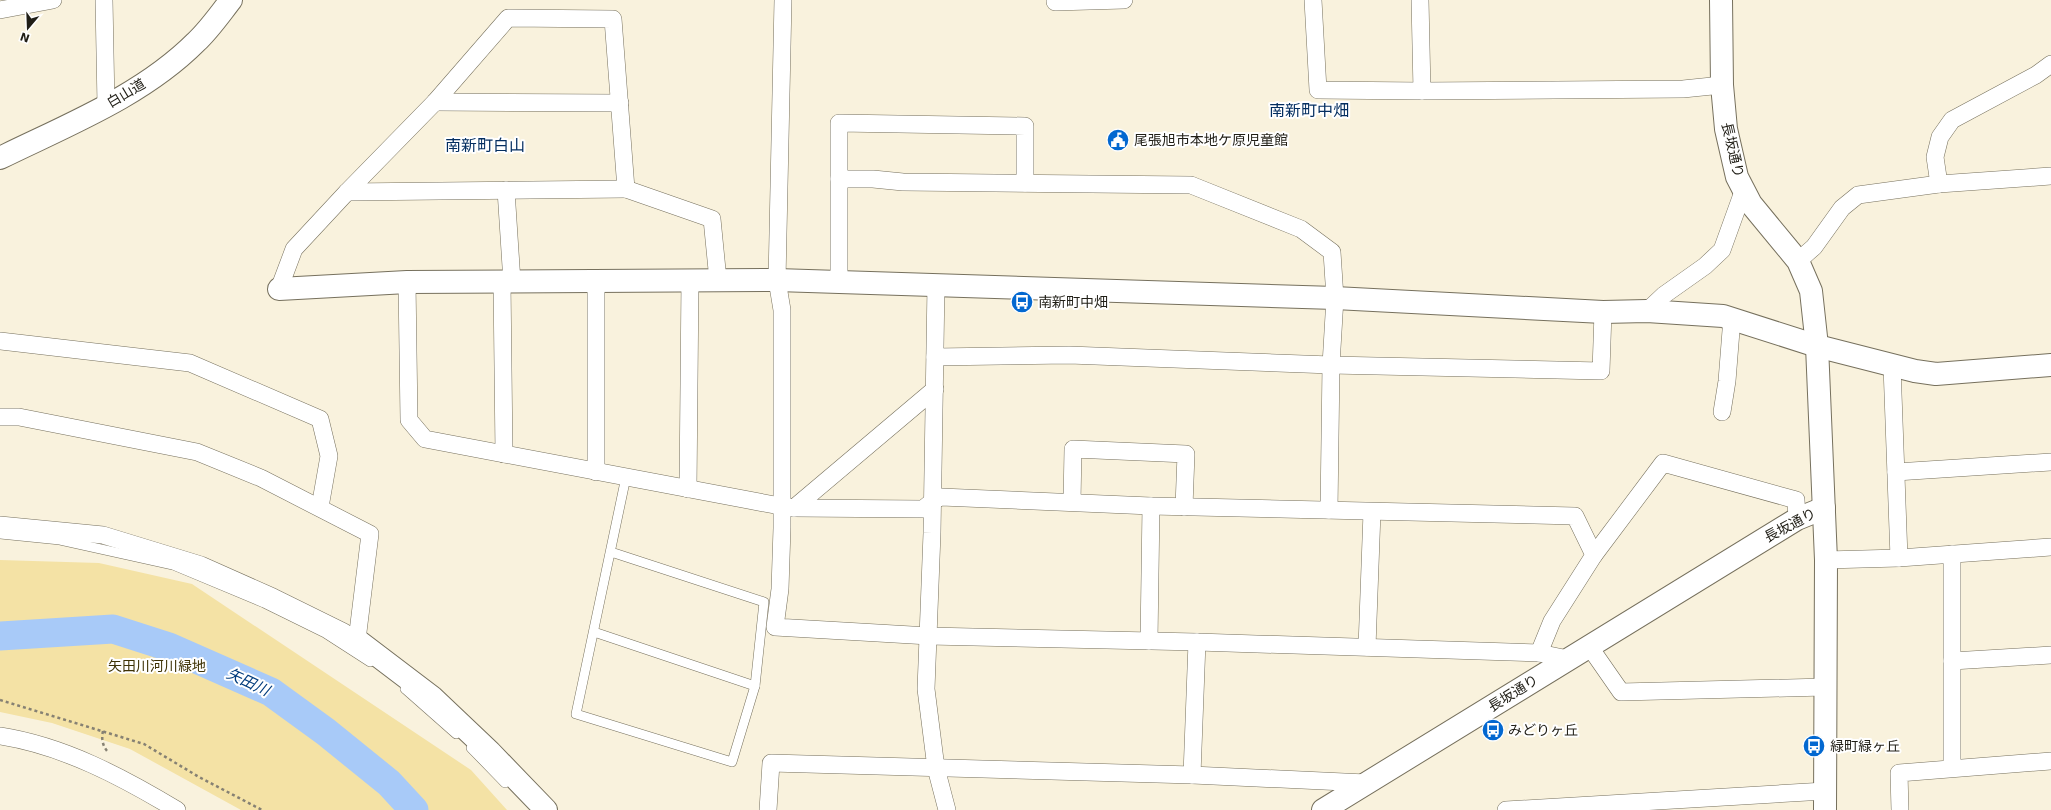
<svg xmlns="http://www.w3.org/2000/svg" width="2051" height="810" viewBox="0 0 2051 810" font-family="'DejaVu Sans','Noto Sans JP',sans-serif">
  <rect width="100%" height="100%" fill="#f9f2dd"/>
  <polygon fill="#f4e2a5" points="0,560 99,563 192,584 471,770 507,810 241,810 130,749 52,723 0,712"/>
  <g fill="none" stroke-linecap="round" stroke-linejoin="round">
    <polyline stroke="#a8caf8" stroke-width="29" points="0,636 113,629 169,647 271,692 326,732 389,783 414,810"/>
    <g stroke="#76705d" stroke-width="10">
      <g id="service">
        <polyline points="0,534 60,540 173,565 264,603 325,633 370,662"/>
        <path d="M611,552L764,602L755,686L732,762L576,714C593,635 610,556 626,477"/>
        <polyline points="594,632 755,686"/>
        <polyline points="405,689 456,734"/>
        <polyline points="471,748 505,783"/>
      </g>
    </g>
    <g stroke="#76705d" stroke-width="18">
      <g id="minor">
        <polyline points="104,0 106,105"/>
        <polyline points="783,0 777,280 782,310 782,528 780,589 775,627 929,636 1197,642 1539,653 1568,659"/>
        <polyline points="1055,0 1055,2 1124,0"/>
        <polyline points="1313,0 1318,90 1422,91"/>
        <polyline points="1420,0 1422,91 1683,89 1722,85"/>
        <polyline points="0,10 53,0"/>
        <polyline points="435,102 620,103"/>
        <polyline points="839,179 839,123 1025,126 1025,183"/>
        <polyline points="1939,184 1935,157 1940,137 1952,120 2036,75 2051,64"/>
        <polyline points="506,190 512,282"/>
        <polyline points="347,192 626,189"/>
        <polyline points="1798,261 1814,247 1842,208 1858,195 1939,184 2051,176"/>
        <polyline points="596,281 596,472"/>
        <polyline points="407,282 409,420 425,439 780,506 794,508 923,509 933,501 941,497 1151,506 1575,516 1594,555 1552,621 1539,653"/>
        <polyline points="502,282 504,454"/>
        <polyline points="839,282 839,179 873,179 903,182 1191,185 1301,229 1332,252 1335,298 1331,365 1329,510"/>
        <polyline points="936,285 932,533 926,689 936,768 947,810"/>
        <polyline points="279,289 294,249 347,192 435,102 508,18 613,19 626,189 712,219 718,280"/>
        <polyline points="1647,311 1664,295 1705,266 1722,250 1744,189"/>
        <polyline points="0,341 190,363 320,419 329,456 320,507"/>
        <polyline points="935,357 1069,355 1331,365 1601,371 1603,312"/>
        <polyline points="1892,366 1899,558"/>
        <polyline points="1722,412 1727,381 1732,318"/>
        <polyline points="0,417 19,417 197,452 261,478 370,534 357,640 342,631 273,597 201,565 103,535 0,525"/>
        <polyline points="1896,472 2051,462"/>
        <polyline points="688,489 690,280"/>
        <polyline points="1072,502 1073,449 1186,454 1184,507"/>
        <polyline points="794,508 935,389"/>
        <polyline points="1594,555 1663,463 1796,500 1797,519"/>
        <polyline points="1826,560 1899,558 2051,547"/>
        <polyline points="1149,641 1151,506"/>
        <polyline points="1589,646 1621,692 1825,687"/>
        <polyline points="1367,647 1372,512"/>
        <polyline points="1952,661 2051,655"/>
        <path d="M0,736C64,746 122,777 177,810"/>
        <polyline points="1952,768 1952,554"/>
        <polyline points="1192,775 1197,642"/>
        <polyline points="768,810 771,763 1192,775 1366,783"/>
        <polyline points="1506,810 1825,791"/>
        <polyline points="1900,810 1899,773 2051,761"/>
      </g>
    </g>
    <g stroke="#76705d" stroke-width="24">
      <g id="tertiary">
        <polyline points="1721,0 1722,85 1726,129 1737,177 1751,204 1798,261 1811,291 1817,346 1826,560 1825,810"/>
        <path d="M0,158C67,125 142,96 196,42C209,30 220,14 231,0"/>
        <polyline points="279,289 407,282 777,280 1335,298 1603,312 1647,311 1723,316 1817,346 1915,371 1936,374 2051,365"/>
        <polyline points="357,640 432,697 490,752 546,810"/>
        <polyline points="1323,810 1797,519 1824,508"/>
      </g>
    </g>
    <g stroke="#868173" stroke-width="2.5" stroke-dasharray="3 3" stroke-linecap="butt">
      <polyline points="0,700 144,744 199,777 262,810"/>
      <path d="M103,731C101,739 103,747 108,752"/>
    </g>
    <use href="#service" stroke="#fff" stroke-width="9"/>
    <use href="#minor" stroke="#fff" stroke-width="17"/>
    <use href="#tertiary" stroke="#fff" stroke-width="22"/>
  </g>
  <defs>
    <g id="civic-disc" transform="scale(1.15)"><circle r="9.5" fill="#0368d0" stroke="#fff"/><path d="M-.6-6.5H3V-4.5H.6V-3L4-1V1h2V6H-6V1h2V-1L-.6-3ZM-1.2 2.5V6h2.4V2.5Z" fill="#fff"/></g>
    <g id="bus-disc" transform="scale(1.15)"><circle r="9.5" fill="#0368d0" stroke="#fff"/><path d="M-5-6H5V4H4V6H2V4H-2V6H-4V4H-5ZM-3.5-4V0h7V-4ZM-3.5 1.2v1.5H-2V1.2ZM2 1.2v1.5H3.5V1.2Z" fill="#fff"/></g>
  </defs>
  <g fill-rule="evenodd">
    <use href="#civic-disc" x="1118" y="140"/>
    <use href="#bus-disc" x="1022" y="302"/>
    <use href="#bus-disc" x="1493" y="730"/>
    <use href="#bus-disc" x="1814" y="746"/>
  </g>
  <g text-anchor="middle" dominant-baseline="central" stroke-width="4" stroke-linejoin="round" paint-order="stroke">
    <g font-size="14" fill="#201e16" stroke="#fff">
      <text transform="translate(126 93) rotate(-31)">白山道</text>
      <text transform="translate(1733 150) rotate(77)">長坂通り</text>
      <text transform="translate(1790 525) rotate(-28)">長坂通り</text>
      <text transform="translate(1513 693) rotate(-32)">長坂通り</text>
    </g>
    <g font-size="14" fill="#201e16" stroke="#fff" text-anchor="start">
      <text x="1134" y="140">尾張旭市本地ケ原児童館</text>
      <text x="1038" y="302">南新町中畑</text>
      <text x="1508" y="730">みどりヶ丘</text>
      <text x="1830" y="746">緑町緑ヶ丘</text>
    </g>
    <g font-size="14" fill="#3e3205" stroke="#fff">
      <text x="157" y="666">矢田川河川緑地</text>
    </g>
    <g font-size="15" font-style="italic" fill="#003b7c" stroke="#fff">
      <text transform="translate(248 682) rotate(25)">矢田川</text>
    </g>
    <g font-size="16" fill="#042e60" stroke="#fff">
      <text x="1309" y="110">南新町中畑</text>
      <text x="485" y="145">南新町白山</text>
    </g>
  </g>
  <g transform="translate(28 28) rotate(199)" stroke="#ffffff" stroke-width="3" paint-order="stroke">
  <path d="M0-3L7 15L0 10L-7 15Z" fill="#201e16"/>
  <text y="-6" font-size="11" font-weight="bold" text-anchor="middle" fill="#201e16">N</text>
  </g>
</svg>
